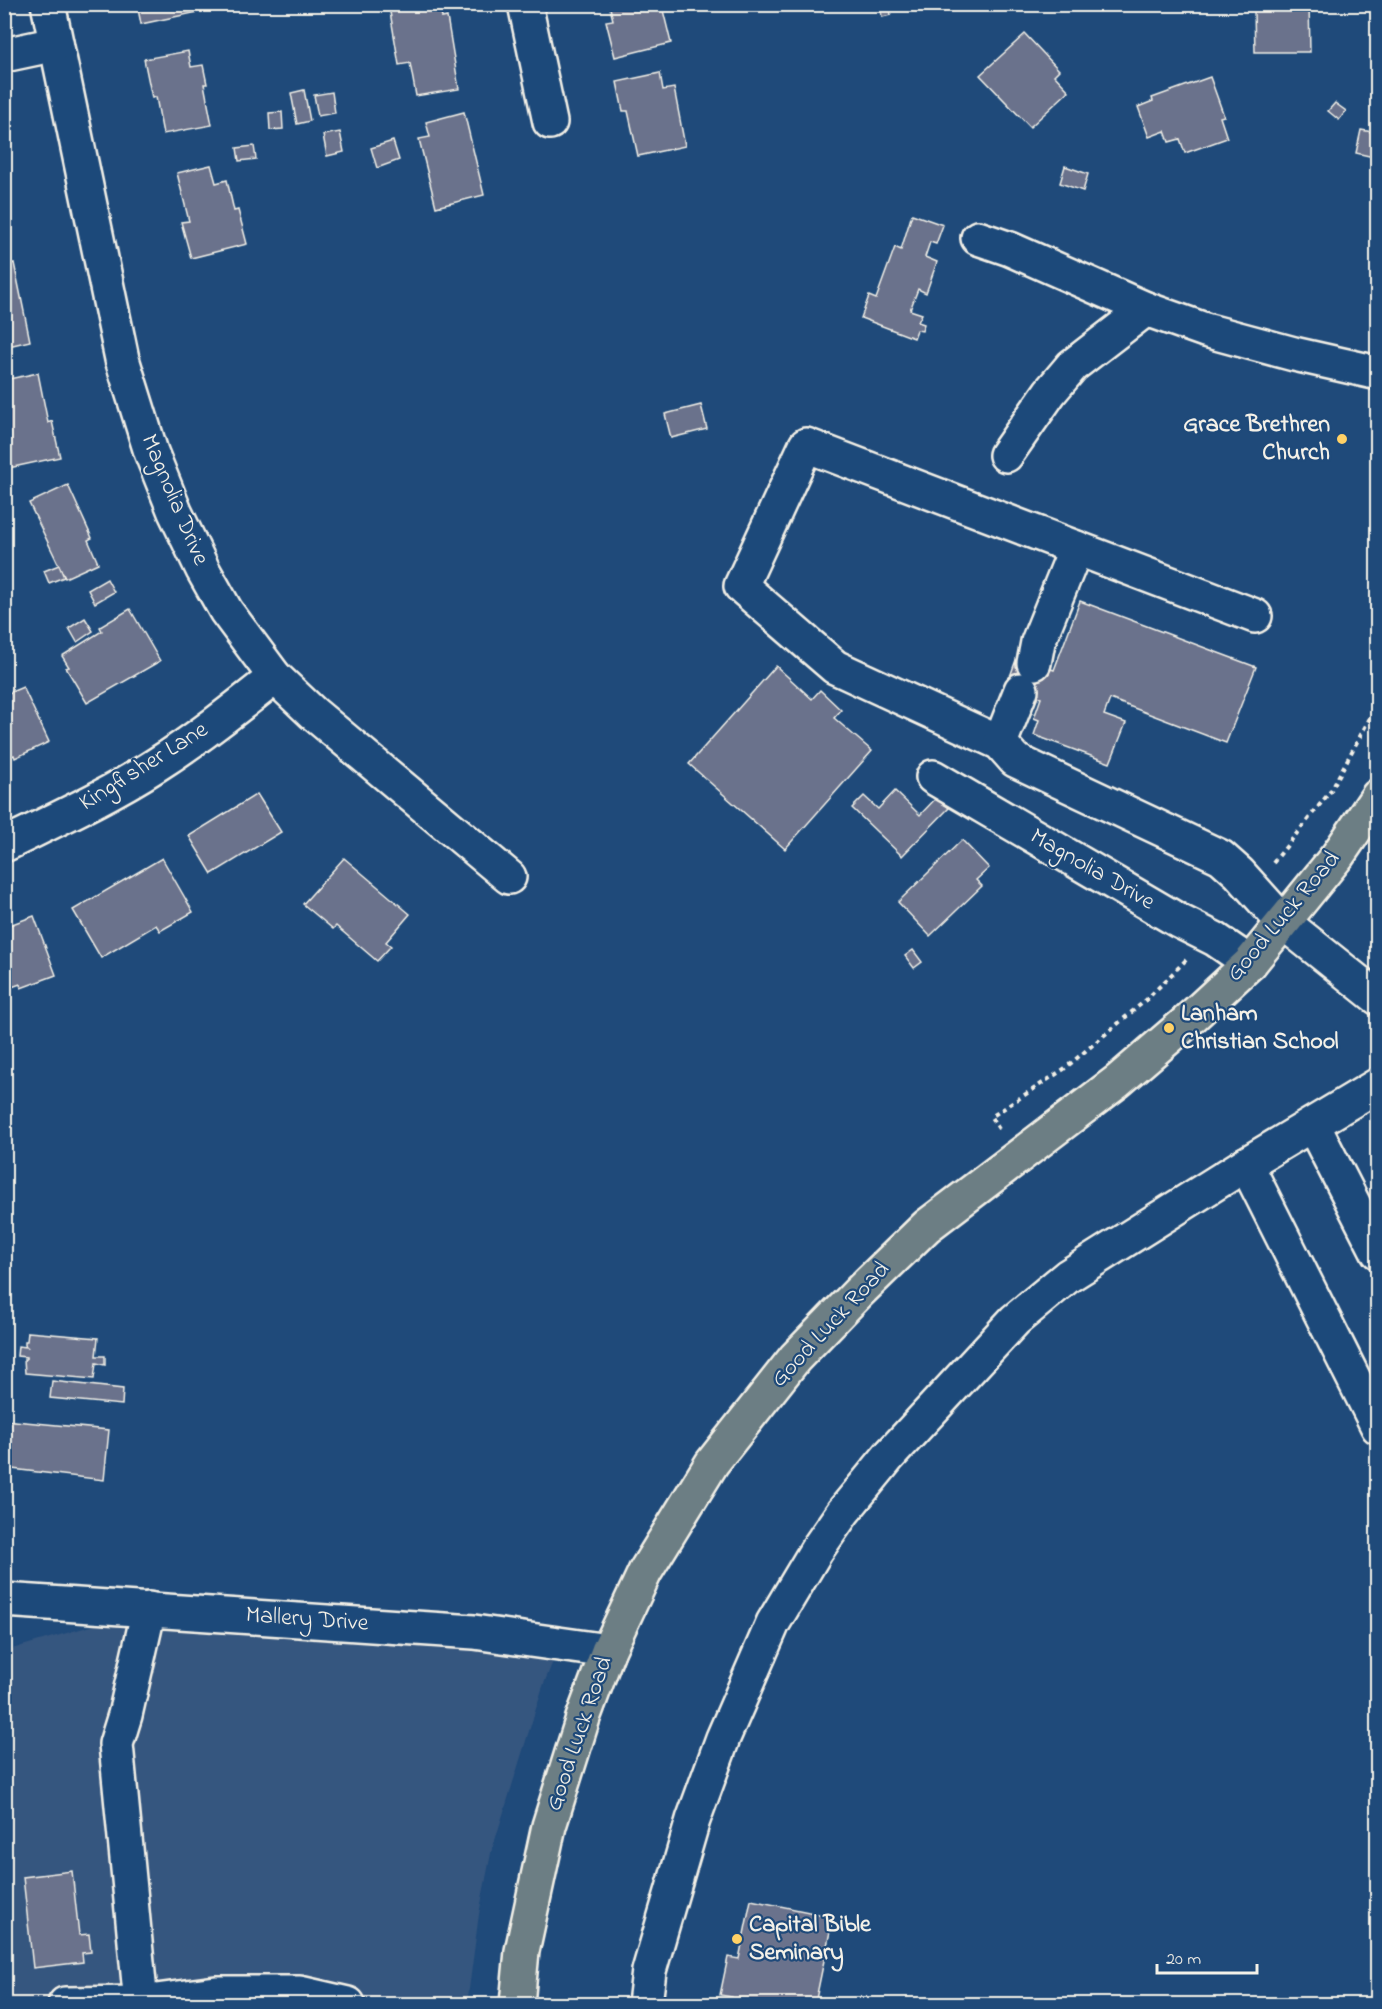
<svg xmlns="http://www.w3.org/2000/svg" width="1382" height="2009" viewBox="0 0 1382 2009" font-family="'Indie Flower',sans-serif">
  <rect width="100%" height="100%" fill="#1f4a7a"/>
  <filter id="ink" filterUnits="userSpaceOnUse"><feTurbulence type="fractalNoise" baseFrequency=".0167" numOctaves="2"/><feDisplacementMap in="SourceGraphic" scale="12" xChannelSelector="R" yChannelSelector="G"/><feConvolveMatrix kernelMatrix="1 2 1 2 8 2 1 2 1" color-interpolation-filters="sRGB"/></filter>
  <g filter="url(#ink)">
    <polygon fill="#36567f" points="149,1609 560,1644 543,1686 491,1853 479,1914 467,2004 5,2004 5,1651"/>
    <g fill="#6a728c" stroke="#f4f1e8" stroke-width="1.5">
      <polygon points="137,4 196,4 198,12 141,24"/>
      <polygon points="398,4 440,4 442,18 447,17 459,89 416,96 410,63 399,65 389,6"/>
      <polygon points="609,4 659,4 660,7 662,6 671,43 615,57 606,21 613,20"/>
      <polygon points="880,4 889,4 891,15 882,17"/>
      <polygon points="1249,4 1309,4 1310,52 1255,52 1254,11 1249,11"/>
      <polygon points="1025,34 1059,70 1054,75 1069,91 1030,127 980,75"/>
      <polygon points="188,51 191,67 203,65 207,84 204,84 212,125 163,134 156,97 152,98 144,59"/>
      <polygon points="660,73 663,90 674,88 685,146 638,156 628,111 623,111 617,82"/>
      <polygon points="1210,77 1224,116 1220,117 1227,138 1185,153 1180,139 1169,142 1165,131 1149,137 1138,107 1153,101 1152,98"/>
      <polygon points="304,90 310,121 297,124 291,93"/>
      <polygon points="332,92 335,113 318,116 314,95"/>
      <polygon points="1335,103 1346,111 1339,120 1328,111"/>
      <polygon points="282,112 283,129 270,130 269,113"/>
      <polygon points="464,112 484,195 436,207 419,139 430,137 426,122"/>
      <polygon points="1361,130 1378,133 1378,158 1356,153"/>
      <polygon points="340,132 344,152 327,156 323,135"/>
      <polygon points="393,141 399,160 377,168 371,148"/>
      <polygon points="254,146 256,159 239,161 237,148"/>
      <polygon points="211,165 216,183 227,180 234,211 238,210 247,244 191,258 181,222 189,221 177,173"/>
      <polygon points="1065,166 1088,174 1083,191 1060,183"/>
      <polygon points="912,214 943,225 936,244 930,242 925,257 937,262 926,293 918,289 910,310 922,314 918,322 924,324 922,331 917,330 914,338 861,318 869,296 876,299 895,247 901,250"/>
      <polygon points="14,263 30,341 4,347 4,265"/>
      <polygon points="38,373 48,423 52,421 60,457 4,469 4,380"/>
      <polygon points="701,405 707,429 671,438 665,414"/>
      <polygon points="68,485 92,538 88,540 98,563 65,578 29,503"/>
      <polygon points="59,565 64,577 49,583 44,571"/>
      <polygon points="107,579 114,592 95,603 88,590"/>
      <polygon points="1080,601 1256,667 1226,743 1110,699 1104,715 1126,723 1110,763 1034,735 1039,720 1034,718 1041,698 1007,685 1017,657 1054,670"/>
      <polygon points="130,609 160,661 87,703 66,668 69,667 62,656 102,631 100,627"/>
      <polygon points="85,618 93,631 77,642 69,628"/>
      <polygon points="776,666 812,699 820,690 841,710 834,718 872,751 785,849 689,764"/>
      <polygon points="23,687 49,742 15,758 14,755 4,759 4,695"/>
      <polygon points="895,791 920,815 938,796 949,808 902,856 852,808 864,796 878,809"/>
      <polygon points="257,794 281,832 212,874 189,836"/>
      <polygon points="962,840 989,868 976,880 982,886 930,936 898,902"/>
      <polygon points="162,858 193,912 160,931 156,925 101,958 73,910"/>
      <polygon points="344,858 410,914 386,942 391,946 377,961 336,926 333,929 303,904"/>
      <polygon points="34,916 56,975 21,988 20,984 4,990 4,927"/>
      <polygon points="913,950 922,962 914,968 905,956"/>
      <polygon points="28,1332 98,1338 96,1356 105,1356 105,1365 96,1363 94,1379 25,1373 24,1359 26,1359 26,1357 17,1356 18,1346 27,1347 25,1345 25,1341 27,1341"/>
      <polygon points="52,1381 123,1389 122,1405 50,1398"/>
      <polygon points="4,1420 109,1430 104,1480 4,1468"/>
      <polygon points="72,1871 79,1935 89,1934 91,1952 82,1953 83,1962 33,1968 23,1877"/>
      <polygon points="751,1900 833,1917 815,2004 730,2004 732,1997 720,1995 728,1957 739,1959"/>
    </g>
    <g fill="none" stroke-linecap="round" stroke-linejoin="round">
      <g stroke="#f4f1e8" stroke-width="38">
        <g id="minor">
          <polyline points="48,4 122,359 151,452 175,512 203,570 226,611 275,677 313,713 509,877"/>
          <polyline points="525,4 550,122"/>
          <polyline points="4,55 56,44"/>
          <polyline points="978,238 1010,249 1146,309 1205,330 1294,354 1378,373"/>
          <polyline points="1006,455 1050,392 1072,366 1146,309"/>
          <polyline points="1255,616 806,445 741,586 835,667 1000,743 1015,760 1221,857 1239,873 1283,922 1378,998"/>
          <polyline points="1034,663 1038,642 1076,548"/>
          <polyline points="1000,743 1021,690"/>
          <polyline points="933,777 1179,921 1215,939 1250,963"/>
          <path d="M4,845C55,820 108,796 156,765C197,739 236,708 275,677"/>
          <polyline points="1313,1125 1378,1252"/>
          <polyline points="1246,1164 1378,1427"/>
          <polyline points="4,1600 474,1632 608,1651"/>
          <polyline points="65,2004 141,2003 216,1993 300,1993 348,2004"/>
          <polyline points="141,2004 116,1744 125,1715 149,1609"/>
          <polyline points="645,2004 649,1971 693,1820 723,1738 773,1623 816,1551 843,1512 889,1456 1015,1320 1068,1276 1246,1164 1378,1085"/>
        </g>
      </g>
      <g stroke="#f4f1e8" stroke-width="38">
        <polyline id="major" points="517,2004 522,1951 549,1826 583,1718 608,1651 645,1572 712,1463 795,1358 860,1291 927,1226 1118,1081 1182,1026 1250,963 1338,855 1378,796"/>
      </g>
      <g stroke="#f4f1e8" stroke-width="4" stroke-dasharray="4.5 4.5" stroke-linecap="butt">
        <polyline points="1273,863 1330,792 1378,703"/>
        <polyline points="999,1129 991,1117 1064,1069 1146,1000 1186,960"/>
      </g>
      <use href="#minor" stroke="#1f4a7a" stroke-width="33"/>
      <use href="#major" stroke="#6c7e84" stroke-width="33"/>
    </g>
  </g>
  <g fill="#ffd166" stroke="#1f4a7a" stroke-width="2">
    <circle cx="1342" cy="439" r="6"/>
    <circle cx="1169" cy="1028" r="6"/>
    <circle cx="737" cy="1939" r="6"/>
  </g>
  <g text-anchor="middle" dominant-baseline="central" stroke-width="4.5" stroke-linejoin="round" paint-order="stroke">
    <g font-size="24" font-weight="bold" fill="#f4f1e8" stroke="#1f4a7a" text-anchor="start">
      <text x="1330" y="425" text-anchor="end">Grace Brethren<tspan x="1330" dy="28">Church</tspan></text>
      <text x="1181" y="1014">Lanham<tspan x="1181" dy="28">Christian School</tspan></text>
      <text x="749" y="1925">Capital Bible<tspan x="749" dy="28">Seminary</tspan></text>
    </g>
    <g font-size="24" fill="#f4f1e8" stroke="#1f4a7a">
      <text transform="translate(174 500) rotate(67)">Magnolia Drive</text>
      <text transform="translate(144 767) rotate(-32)">Kingfisher Lane</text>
      <text transform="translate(1092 870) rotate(30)">Magnolia Drive</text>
      <text transform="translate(1284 917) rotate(-50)">Good Luck Road</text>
      <text transform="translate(831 1325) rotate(-47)">Good Luck Road</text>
      <text transform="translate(307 1620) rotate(4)">Mallery Drive</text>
      <text transform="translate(580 1734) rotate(-71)">Good Luck Road</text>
    </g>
  </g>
  <rect width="1382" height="2009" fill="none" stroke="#1f4a7a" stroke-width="24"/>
  <rect x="12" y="12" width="1358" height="1985" fill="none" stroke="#f4f1e8" stroke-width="2" filter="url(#ink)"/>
  <path d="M1157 1964v9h100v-9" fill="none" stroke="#f4f1e8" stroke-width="3"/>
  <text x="1166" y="1964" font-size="18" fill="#f4f1e8" stroke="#1f4a7a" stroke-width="4.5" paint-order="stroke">20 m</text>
</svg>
